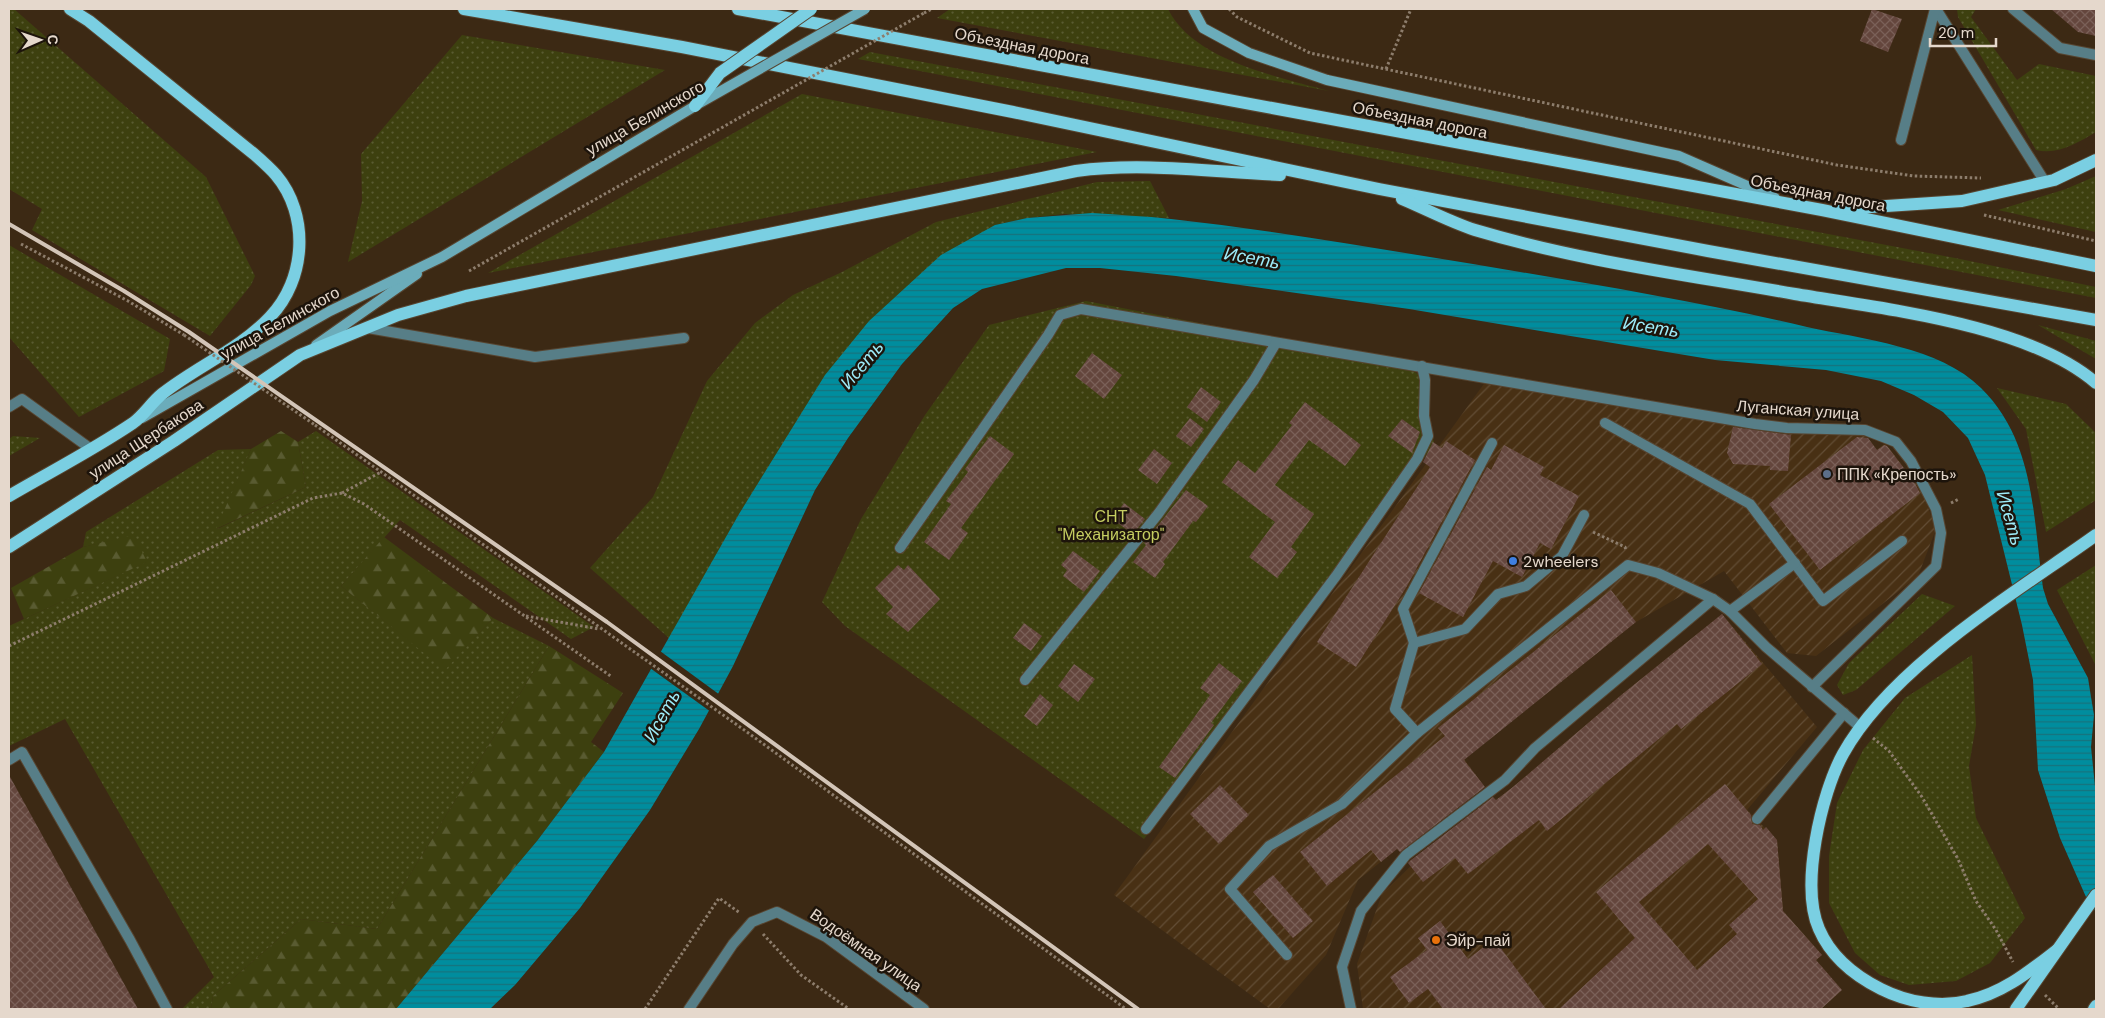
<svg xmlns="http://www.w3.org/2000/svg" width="2105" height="1018" viewBox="0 0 2105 1018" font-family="'DM Sans',sans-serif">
  <defs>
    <pattern id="industrial-furrows" width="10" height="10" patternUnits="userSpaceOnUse" patternTransform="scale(1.25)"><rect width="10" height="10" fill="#483014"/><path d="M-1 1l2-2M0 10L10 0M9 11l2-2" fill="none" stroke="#624d35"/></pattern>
    <pattern id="green-dots" width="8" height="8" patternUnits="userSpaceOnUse" patternTransform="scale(1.25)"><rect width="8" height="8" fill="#3d400f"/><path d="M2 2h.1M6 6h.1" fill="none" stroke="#595b31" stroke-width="1.8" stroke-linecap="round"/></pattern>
    <pattern id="forest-firs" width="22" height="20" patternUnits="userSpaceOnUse" patternTransform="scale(1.25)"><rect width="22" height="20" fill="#3d400f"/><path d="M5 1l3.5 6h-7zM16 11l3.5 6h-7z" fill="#595b31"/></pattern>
    <pattern id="water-rules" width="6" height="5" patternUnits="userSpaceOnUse" patternTransform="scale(1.25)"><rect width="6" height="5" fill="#008d9e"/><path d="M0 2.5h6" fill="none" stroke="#18727c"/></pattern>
    <pattern id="building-cross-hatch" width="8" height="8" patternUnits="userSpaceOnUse" patternTransform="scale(1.25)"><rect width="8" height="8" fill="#64463d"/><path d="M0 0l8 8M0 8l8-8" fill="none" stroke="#7a6058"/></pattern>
  </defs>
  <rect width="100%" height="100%" fill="#3c2914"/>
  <g fill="url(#industrial-furrows)">
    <polygon points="1486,381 1734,424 1863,432 1877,450 1885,443 1922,491 1936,529 1918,576 1816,656 1787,653 1724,571 1636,622 1464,759 1481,782 1358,880 1326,955 1278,1009 1270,1009 1114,895"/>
    <polygon points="1722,614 1817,727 1747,810 1777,840 1783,911 1822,955 1816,960 1842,990 1821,1009 1363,1009 1357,964 1382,894 1411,866 1513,787 1620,696"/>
  </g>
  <g fill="url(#green-dots)">
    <polygon points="9,9 14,9 206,177 255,276 251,285 210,336 32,230 42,209 9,189"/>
    <path d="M950,9H1168C1194,61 1277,76 1329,91L937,18Z"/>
    <path d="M1957,9H1976L1971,17L2017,80L2039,64L2096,76V132C2077,143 2059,155 2036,150L1958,17Z"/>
    <polygon points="462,35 665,70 348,262 362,201 361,154"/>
    <polygon points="870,52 1955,258 2096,287 2096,298 858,59"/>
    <polygon points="802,94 1097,152 488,273"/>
    <polygon points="2096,176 2096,232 1998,210 2066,189"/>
    <polygon points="1150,181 1169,218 1064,214 1027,218 995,225 774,459 739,514 670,639 590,568 653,497 707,381 755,323 793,295 842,272 936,222 1097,182"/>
    <polygon points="9,245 170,339 164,371 79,417 9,337"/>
    <polygon points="1086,301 1308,344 1396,357 1425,380 1434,444 1328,595 1144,839 845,626 822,602 861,519 925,415 989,325"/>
    <polygon points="2038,325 2096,341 2096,359"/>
    <polygon points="1997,388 2066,404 2096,433 2096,500 2046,532 2026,429"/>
    <polygon points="316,431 594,627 571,639 400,520 341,586 445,669 493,618 549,646 377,929 301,919 213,996 211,1009 182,1009 214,977 65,719 9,746 9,626 146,562 134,536 83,547 86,532 218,450 251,449 217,529 306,487 298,442"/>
    <polygon points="13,436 40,438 9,456 9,439"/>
    <polygon points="2096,565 2096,666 2057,590"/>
    <polygon points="1922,594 1955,606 1856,690 1843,695 1837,685 1849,663"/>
    <polygon points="1972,655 1976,725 1969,766 1976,818 2025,918 1990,963 1956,981 1909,985 1880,975 1855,953 1829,903 1829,856 1837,803 1863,750 1905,698"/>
  </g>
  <g fill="url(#forest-firs)">
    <polygon points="281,431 298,442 306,487 216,529 251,449"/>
    <polygon points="134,535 147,562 24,619 11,588 83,547"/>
    <polygon points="384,537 493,618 445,670 341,586"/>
    <polygon points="549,646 623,693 591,742 604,752 537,841 396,1009 211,1009 213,996 301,919 377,929"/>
  </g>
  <path fill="url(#water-rules)" d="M1092,213C1119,215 1145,216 1171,219C1272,230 1373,248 1473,264C1585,283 1697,301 1807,327C1862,339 1940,347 1981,388C2035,441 2033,517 2043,588L2048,604L2088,678L2091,697L2094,715L2091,747L2096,796V912L2086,897L2060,838L2038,770L2033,680L2022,625L1985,475L1968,438L1943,412L1914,395L1881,381L1826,370L1715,360L1409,309L1176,276L1100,268H1066L982,289L953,308L902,364L848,438L815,490L733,666L699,729L650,810L580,908L515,985L490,1009H396L537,841L604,752L739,514L825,375L869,321L941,255L995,225L1027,218Z"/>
  <polygon fill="#3c2914" points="660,651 720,695 711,712 650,668"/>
  <g fill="url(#building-cross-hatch)" fill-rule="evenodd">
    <polygon points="1872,9 1902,19 1888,52 1860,41"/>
    <polygon points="2051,9 2096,9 2096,36 2078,32"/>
    <polygon points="1092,353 1122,375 1104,399 1075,376"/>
    <polygon points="1201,387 1221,402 1207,422 1187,407"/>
    <polygon points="1305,402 1361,445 1345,466 1309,440 1275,485 1314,514 1291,547 1297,552 1277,578 1249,557 1275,522 1222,482 1238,460 1255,473 1292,425 1289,423"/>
    <polygon points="1190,418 1204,429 1191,447 1176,436"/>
    <polygon points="1402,419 1420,432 1412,453 1388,436"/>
    <polygon points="1733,427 1791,435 1788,471 1770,470 1770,466 1733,464 1727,453"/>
    <polygon points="990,436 1014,454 961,528 968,533 949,560 924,542 951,504 946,501 968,472 965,469"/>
    <polygon points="1857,437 1868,438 1877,450 1884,445 1887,446 1913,480 1920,493 1820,570 1769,504"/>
    <polygon points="1446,441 1475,460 1407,586 1356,667 1317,642 1430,467 1423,462 1433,442 1442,448"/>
    <polygon points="1504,445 1544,467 1540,475 1579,496 1551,549 1540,543 1522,577 1493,561 1463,617 1419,593 1487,467 1491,470"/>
    <polygon points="1154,449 1172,463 1157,484 1138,470"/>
    <polygon points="1186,490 1208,506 1196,522 1193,521 1163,562 1165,564 1155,578 1133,562 1146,545 1144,543"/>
    <polygon points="1124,503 1145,519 1133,534 1112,519"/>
    <polygon points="1073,551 1100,571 1084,592 1063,576 1067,570 1061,565"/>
    <polygon points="898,565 904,570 908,565 940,599 908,632 886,614 893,607 875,588"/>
    <polygon points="1611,590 1636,622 1464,760 1485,787 1400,852 1397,849 1381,862 1371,850 1327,886 1300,852 1445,736 1438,728"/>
    <polygon points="1722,614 1762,664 1681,729 1677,724 1547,831 1539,820 1468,874 1455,858 1423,882 1408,863 1411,860 1493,797 1496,800 1513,787 1620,696"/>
    <polygon points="1024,623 1042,636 1031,651 1013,638"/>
    <polygon points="1219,663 1242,681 1211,723 1214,725 1175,778 1159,767 1210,695 1200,688"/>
    <polygon points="1074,664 1095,679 1078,702 1058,686"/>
    <polygon points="1040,694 1053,705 1037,726 1024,716"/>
    <polygon points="9,775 138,1009 9,1009"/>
    <path d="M1725,784L1751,815L1752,824L1760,825L1763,830L1766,827L1777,840L1783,911L1822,955L1816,960L1842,990L1821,1009H1559L1635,938L1596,892ZM1708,844L1758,899L1729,925L1737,934L1697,970L1639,902Z"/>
    <polygon points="1220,785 1249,815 1219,844 1190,814"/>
    <polygon points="1273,875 1313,921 1293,938 1253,892"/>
    <polygon points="1440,921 1468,959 1494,939 1546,1009 1443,1009 1428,989 1409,1003 1390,977 1427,950 1418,938"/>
  </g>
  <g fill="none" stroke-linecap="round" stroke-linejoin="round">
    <g stroke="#574531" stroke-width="12">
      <g id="lane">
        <polyline points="1936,9 2045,182"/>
        <polyline points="2013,9 2060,48 2096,55"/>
        <polyline points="1901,140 1935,9"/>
        <polyline points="368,328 535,357 684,338"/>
        <polyline points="9,407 22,399 91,449"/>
        <polyline points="1605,423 1750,504 1823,601 1902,541"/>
        <polyline points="1730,611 1795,563"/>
        <polyline points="1414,643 1403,609 1492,443"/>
        <polyline points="1417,733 1395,709 1414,643 1465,629 1498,594 1526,586 1562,556 1584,515"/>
        <polyline points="9,760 22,752 130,940 167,1009"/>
        <polyline points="1757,819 1844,713"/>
        <polyline points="1287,955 1230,889 1269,846 1342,804 1417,733 1628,565 1658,573 1713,599 1730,611 1766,647 1860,727"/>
        <polyline points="1351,1009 1342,967 1361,911 1406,855 1505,780 1535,748 1713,599"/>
      </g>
    </g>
    <g stroke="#574531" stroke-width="12">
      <g id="street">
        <polyline points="900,548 1048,335 1060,315 1081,309 1755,424 1787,428 1865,430 1896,442 1911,461 1936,509 1941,533 1936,566 1812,687"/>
        <polyline points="1025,680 1158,514 1254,380 1276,343"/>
        <polyline points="1146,829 1336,576 1417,459 1428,436 1424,416 1425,380 1422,366"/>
        <polyline points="689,1009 733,944 752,922 777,912 826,937 924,1009"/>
      </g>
    </g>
    <g stroke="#574531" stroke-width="12">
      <g id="secondary">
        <polyline points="1193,9 1203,28 1249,53 1327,80 1679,156 1775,198"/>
        <polyline points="316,345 417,274"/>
        <polyline points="142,418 330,311 442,257 695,106"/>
      </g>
    </g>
    <g stroke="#574531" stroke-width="14">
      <g id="primary">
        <polyline points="464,9 682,47 1013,112 1379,189 1708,251 2096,320"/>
        <polyline points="738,9 1822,210 2096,266"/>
        <path d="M1402,199C1426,209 1450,222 1475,230C1579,261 1688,275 1795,294C1883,309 2028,324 2096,383"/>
        <polyline points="1841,209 1962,201 2054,180 2096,160"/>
        <path d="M9,496C50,472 93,450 133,423C144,415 151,403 162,394C196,367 240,349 270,317C306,280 310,215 276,175C270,168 262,161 254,154L89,21L70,9"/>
        <path d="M9,547L174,441L300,355L398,315L466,296L1076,171C1143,162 1212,172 1280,175"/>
        <path d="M2057,950C2030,971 2002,994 1967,1001C1939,1008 1907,1002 1881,989C1855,976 1831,957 1819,929C1800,886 1821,794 1843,754C1891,667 2015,593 2096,535"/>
        <polyline points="2016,1009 2096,895"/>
        <polyline points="2094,1009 2096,1006"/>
      </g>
    </g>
    <g stroke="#8d7d6c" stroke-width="3" stroke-dasharray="2.5 2.5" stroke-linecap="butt">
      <polyline points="1229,9 1237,17 1310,53 1837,165 1914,176 1981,178"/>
      <polyline points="924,13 932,9"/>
      <polyline points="1386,69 1411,9"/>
      <polyline points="1984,215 2096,241"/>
      <polyline points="21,244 128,301 184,335"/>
      <polyline points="315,425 747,732 1126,1009"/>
      <polyline points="342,493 381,472"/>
      <polyline points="1951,503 1959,499"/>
      <polyline points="1593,532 1625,547 1626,550"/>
      <polyline points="526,616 599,629"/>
      <polyline points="9,646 313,498 342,493 364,504 612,677"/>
      <polyline points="1873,738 1889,751 1922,797 1958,859 1976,901 1996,930 2013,962"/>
      <polyline points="763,934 801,975 849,1009"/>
      <polyline points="2045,995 2059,1009"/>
      <polyline points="645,1009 719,898 740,913"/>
    </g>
    <use href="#lane" stroke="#577e87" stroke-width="10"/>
    <use href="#street" stroke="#577e87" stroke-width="10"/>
    <use href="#secondary" stroke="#6bacba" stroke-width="10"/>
    <use href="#primary" stroke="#7acfe2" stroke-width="12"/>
    <polyline stroke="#d3c5b8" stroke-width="4" points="9,224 124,291 189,332 607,622 1138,1009"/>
    <g stroke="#574531" stroke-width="12" stroke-linecap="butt">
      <polyline id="secondary-bridge" points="698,104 865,9"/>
    </g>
    <g stroke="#574531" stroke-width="14" stroke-linecap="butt">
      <polyline id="primary-bridge" points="695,106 720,73 811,9"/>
    </g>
    <g stroke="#8d7d6c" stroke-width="3" stroke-dasharray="2.5 2.5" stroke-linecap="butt">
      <polyline points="469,271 924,13"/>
      <polyline points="184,335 315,425"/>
    </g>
    <use href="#secondary-bridge" stroke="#6bacba" stroke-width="10"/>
    <use href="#primary-bridge" stroke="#7acfe2" stroke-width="12"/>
  </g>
  <circle fill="#5c6f8a" stroke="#1d140b" stroke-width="2" cx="1827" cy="474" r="5"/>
  <circle fill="#3f7fe0" stroke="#1d140b" stroke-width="2" cx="1513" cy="561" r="5"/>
  <circle fill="#e8710a" stroke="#1d140b" stroke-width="2" cx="1436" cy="940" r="5"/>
  <g text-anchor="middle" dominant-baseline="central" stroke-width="5" stroke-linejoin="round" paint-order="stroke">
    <g font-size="16" fill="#e5d8cc" stroke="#1d140b">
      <text transform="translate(1022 46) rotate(11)">Объездная дорога</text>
      <text transform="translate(645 118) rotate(-30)">улица Белинского</text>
      <text transform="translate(1420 120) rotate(11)">Объездная дорога</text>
      <text transform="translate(1818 193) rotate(11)">Объездная дорога</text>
      <text transform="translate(280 323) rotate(-29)">улица Белинского</text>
      <text transform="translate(1798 410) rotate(4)">Луганская улица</text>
      <text transform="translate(146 439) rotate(-33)">улица Щербакова</text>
      <text transform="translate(866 950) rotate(35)">Водоёмная улица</text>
    </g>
    <g font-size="16" fill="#e5d8cc" stroke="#1d140b" text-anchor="start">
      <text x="1837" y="474">ППК «Крепость»</text>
      <text x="1523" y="561">2wheelers</text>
      <text x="1446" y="940">Эйр-пай</text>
    </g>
    <g font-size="16" fill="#c5cd61" stroke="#1d140b">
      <text x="1111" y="516">СНТ<tspan x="1111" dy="18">"Механизатор"</tspan></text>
    </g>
    <g font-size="18" font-style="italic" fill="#9decf9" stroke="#1d140b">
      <text transform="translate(1252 258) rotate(10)">Исеть</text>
      <text transform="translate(1651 327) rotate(9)">Исеть</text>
      <text transform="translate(862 365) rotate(-50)">Исеть</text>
      <text transform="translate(2010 518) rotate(74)">Исеть</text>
      <text transform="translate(662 716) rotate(-61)">Исеть</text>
    </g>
  </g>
  <rect width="2105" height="1018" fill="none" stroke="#e5d8cc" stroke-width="20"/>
  <g transform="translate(40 40) rotate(88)" stroke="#1d140b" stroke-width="4" paint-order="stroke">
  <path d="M0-4L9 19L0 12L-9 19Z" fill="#e5d8cc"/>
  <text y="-8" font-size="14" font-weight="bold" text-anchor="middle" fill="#e5d8cc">С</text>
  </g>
  <path d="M1930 38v8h66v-8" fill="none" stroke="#e5d8cc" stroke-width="2.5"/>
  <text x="1938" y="38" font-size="15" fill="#e5d8cc" stroke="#1d140b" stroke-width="4" paint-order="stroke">20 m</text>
</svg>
